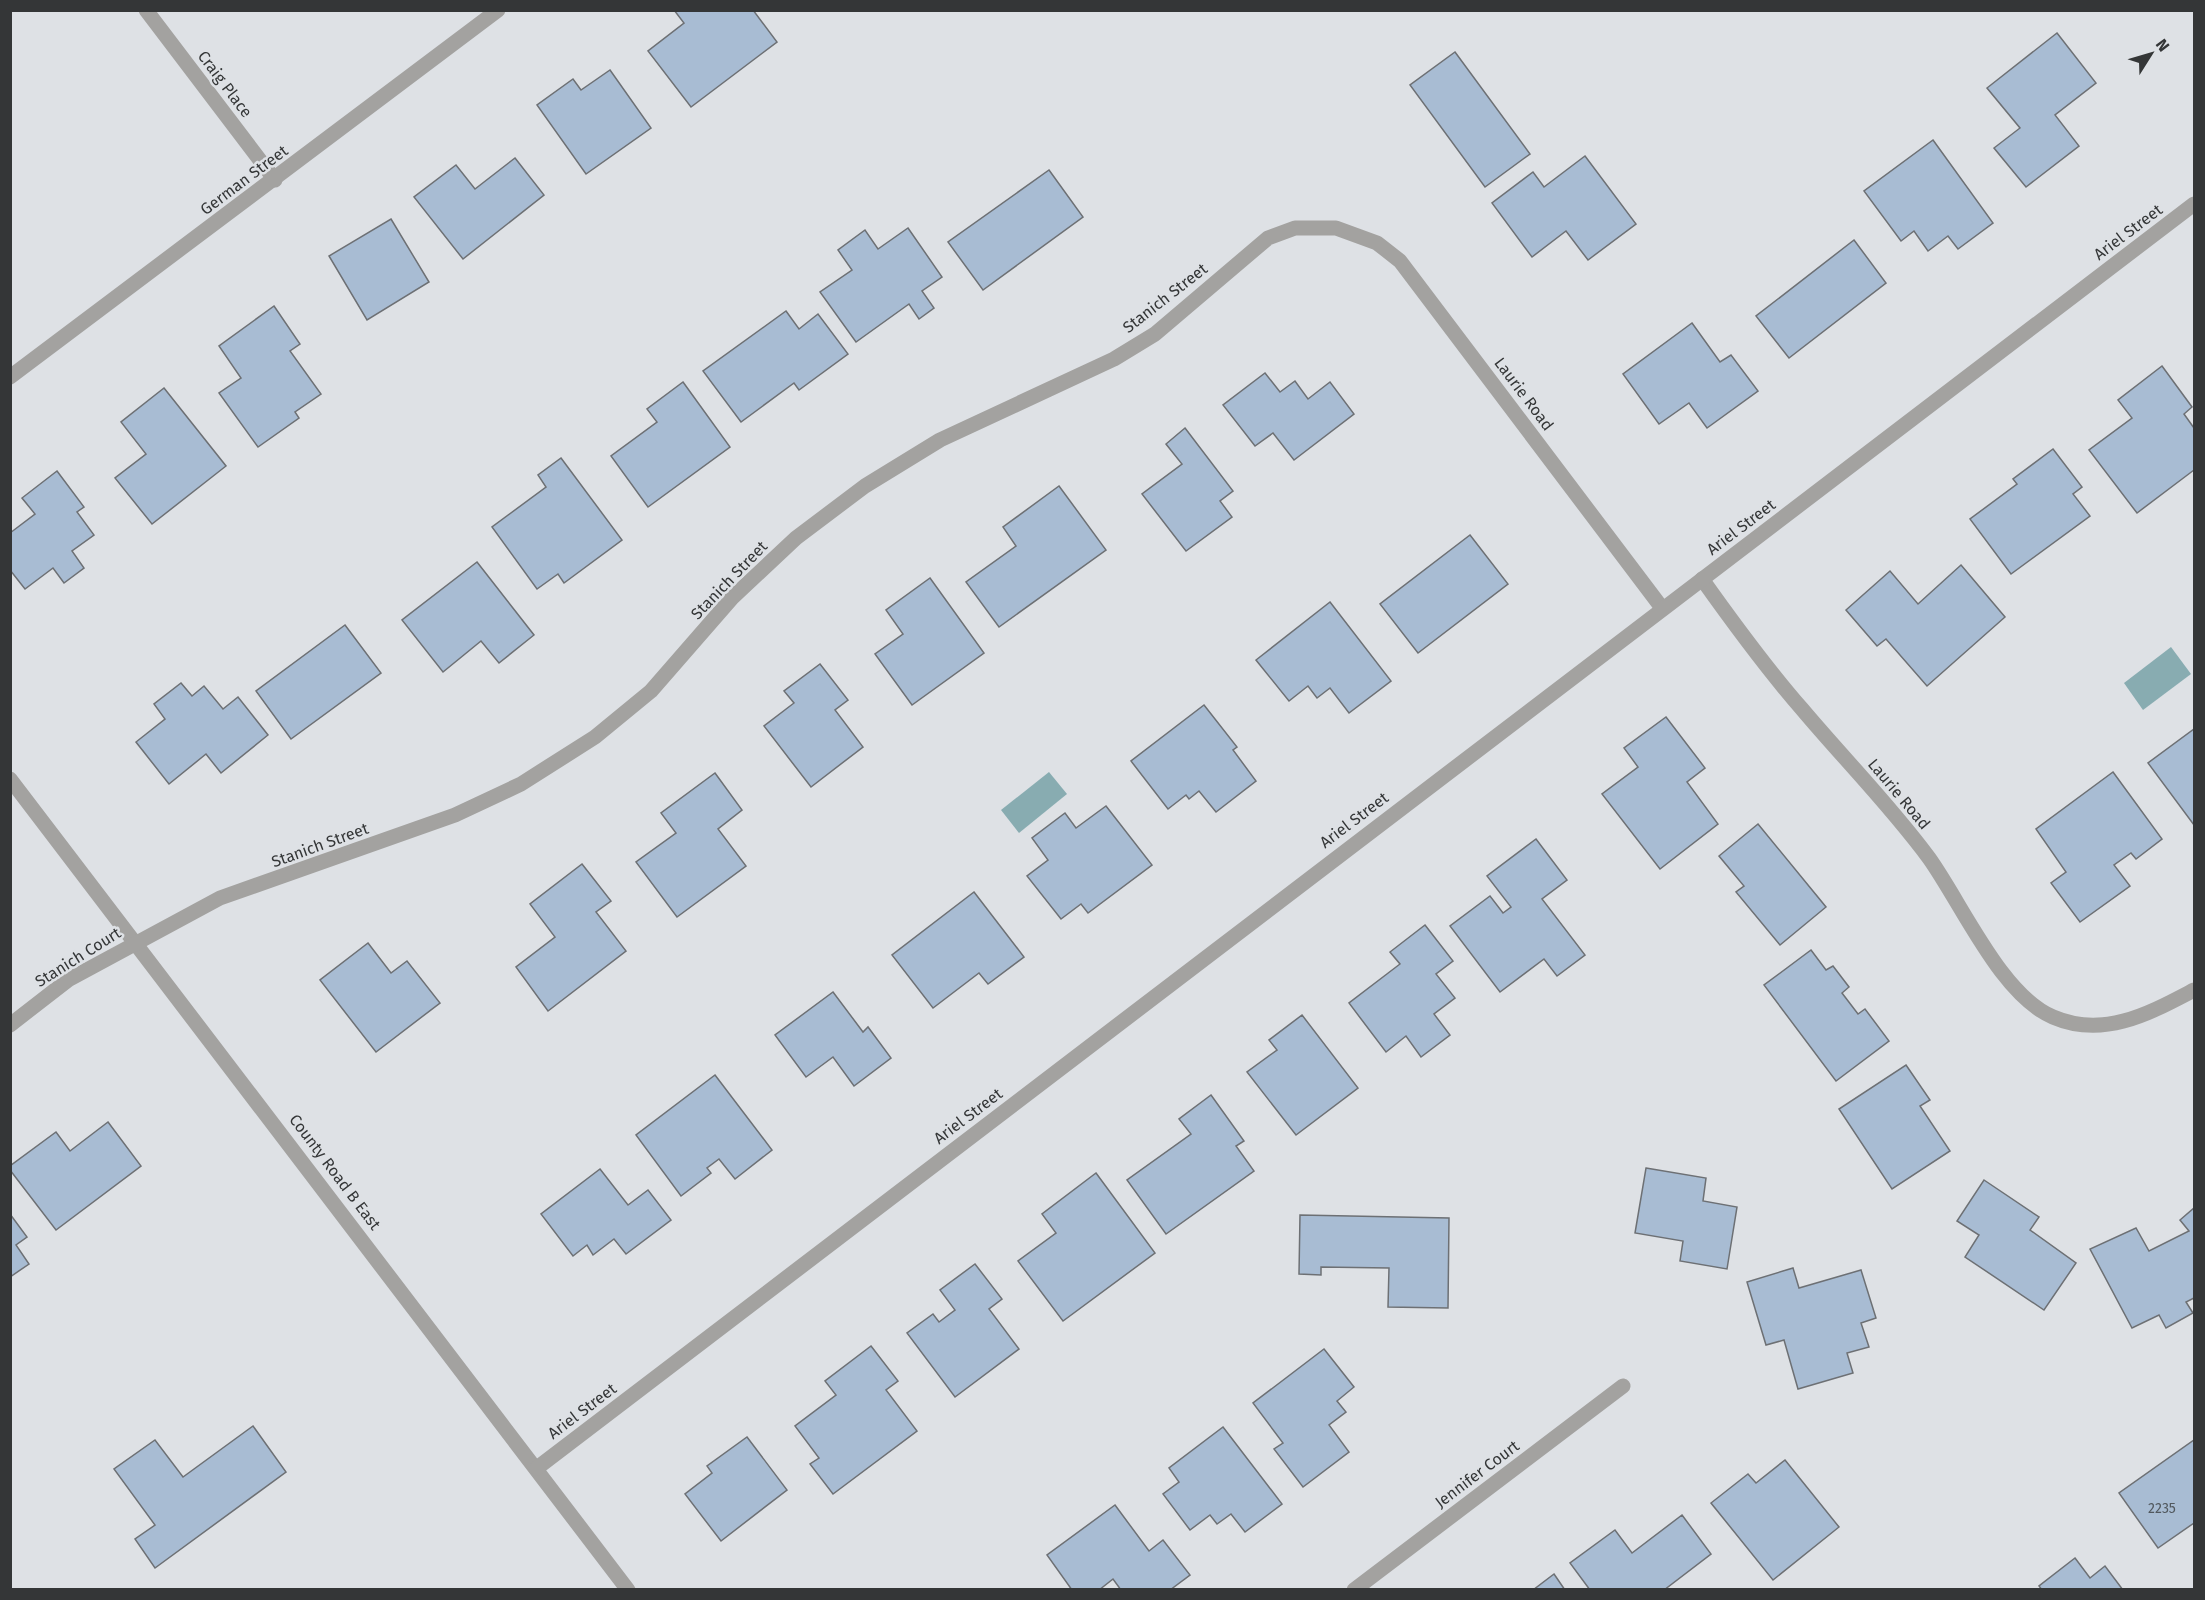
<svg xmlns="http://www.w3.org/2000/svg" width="2205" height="1600" viewBox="0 0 2205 1600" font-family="'Fira Sans',sans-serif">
  <rect width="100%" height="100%" fill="#dee1e5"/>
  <g fill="#88acb1">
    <polygon points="2171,647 2191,674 2143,710 2124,683"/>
    <polygon points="1049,772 1067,794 1019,833 1001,810"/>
  </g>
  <g fill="#a8bcd3" stroke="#6d7074" stroke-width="1.5">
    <polygon points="674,10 753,10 777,42 691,107 648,51 684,23"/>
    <polygon points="2057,33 2096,83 2055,115 2079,146 2026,187 1994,148 2020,128 1987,88"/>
    <polygon points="1455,52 1530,154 1485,187 1410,85"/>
    <polygon points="610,70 651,128 586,174 537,105 573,79 581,90"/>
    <polygon points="1933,140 1993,223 1958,249 1948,236 1928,251 1914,231 1901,241 1864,191"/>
    <polygon points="1585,156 1636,224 1588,260 1566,231 1532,257 1492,203 1533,172 1544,187"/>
    <polygon points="515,158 544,195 463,259 414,197 456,165 475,189"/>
    <polygon points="1049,170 1083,217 983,290 948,242"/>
    <polygon points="391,219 429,282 367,320 329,256"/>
    <polygon points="908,228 942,277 922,291 934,308 919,319 909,304 856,342 820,292 852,270 838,250 865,230 878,249"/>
    <polygon points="1854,240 1886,283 1789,358 1756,316"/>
    <polygon points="274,306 300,344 290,351 321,394 295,412 299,418 258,447 219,393 241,378 219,346"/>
    <polygon points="786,311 799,329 818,314 848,354 799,390 794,383 741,422 703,371"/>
    <polygon points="1692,323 1720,362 1731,355 1758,391 1707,428 1689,403 1659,424 1623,374"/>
    <polygon points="2162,366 2192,407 2184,414 2194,428 2194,470 2137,513 2089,450 2132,418 2118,400"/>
    <polygon points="1265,373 1280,392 1295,381 1308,399 1330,382 1354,414 1294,460 1273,433 1255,446 1223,405"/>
    <polygon points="683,382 730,447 648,507 611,456 657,422 647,409"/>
    <polygon points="164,388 226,466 152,524 115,478 146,454 121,422"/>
    <polygon points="1185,428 1233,491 1220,501 1232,517 1186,551 1142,494 1182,464 1166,444"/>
    <polygon points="2053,449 2082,487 2073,494 2090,516 2011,574 1970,519 2017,484 2013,479"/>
    <polygon points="561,458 622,540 564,583 558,574 537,589 492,527 546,487 538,475"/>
    <polygon points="57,471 84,507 77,512 94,535 72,551 84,568 64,583 53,568 25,589 10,570 10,533 35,514 22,498"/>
    <polygon points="1059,486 1106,550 999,627 966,582 1016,546 1003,527"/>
    <polygon points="1470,535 1508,584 1418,653 1380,604"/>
    <polygon points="477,562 534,635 499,663 481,641 443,672 402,620"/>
    <polygon points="1961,565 2005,617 1927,686 1886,639 1877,646 1846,610 1890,571 1918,604"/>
    <polygon points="930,578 984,653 912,705 875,654 903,634 886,610"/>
    <polygon points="1330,602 1391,681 1349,713 1330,688 1317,698 1308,686 1289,701 1256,660"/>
    <polygon points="345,625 381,673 291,739 256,691"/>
    <polygon points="820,664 848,700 835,710 863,747 811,787 764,726 794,703 784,691"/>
    <polygon points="181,683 192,696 204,686 223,709 238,697 268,735 221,773 206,754 169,784 136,742 165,719 154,704"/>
    <polygon points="1204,705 1237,747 1233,750 1256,781 1216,812 1199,791 1189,799 1186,795 1168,809 1131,761"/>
    <polygon points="1666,717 1705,768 1687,782 1718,824 1660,869 1602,794 1638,767 1624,748"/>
    <polygon points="2194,729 2194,825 2148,763"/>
    <polygon points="2113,772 2162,839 2136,859 2131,853 2114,865 2130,886 2080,922 2051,883 2066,872 2036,829"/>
    <polygon points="715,773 742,810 718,829 746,866 677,917 636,862 676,833 661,813"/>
    <polygon points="1106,806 1152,865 1088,913 1081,904 1061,919 1027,876 1048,860 1032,838 1065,813 1076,828"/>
    <polygon points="1758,824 1826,907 1780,945 1736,892 1744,886 1719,856"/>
    <polygon points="1536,839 1567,880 1542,899 1585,955 1557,976 1544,959 1500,992 1450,926 1490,896 1503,913 1511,907 1487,876"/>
    <polygon points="582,864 611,901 596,912 626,951 548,1011 516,967 555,937 530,904"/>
    <polygon points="974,892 1024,957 988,984 979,973 933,1008 892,955"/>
    <polygon points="1425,925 1453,961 1436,974 1455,998 1434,1014 1450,1035 1421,1057 1406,1036 1386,1052 1349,1003 1400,964 1390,952"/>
    <polygon points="368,943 391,973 407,961 440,1003 376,1052 320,980"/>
    <polygon points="1811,950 1826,970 1833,966 1849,987 1842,993 1858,1014 1865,1009 1889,1041 1836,1081 1764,985"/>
    <polygon points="833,992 863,1032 868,1027 891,1058 854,1086 833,1057 806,1077 775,1035"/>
    <polygon points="1302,1015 1358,1088 1296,1135 1247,1072 1277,1050 1269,1040"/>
    <polygon points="1906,1065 1930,1100 1920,1106 1950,1151 1892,1189 1839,1109"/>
    <polygon points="715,1075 772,1150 735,1179 719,1159 707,1168 711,1173 681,1196 636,1135"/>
    <polygon points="1211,1095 1244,1141 1236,1146 1254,1171 1166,1234 1127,1180 1191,1134 1179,1119"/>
    <polygon points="108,1122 141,1166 56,1230 10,1170 10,1166 56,1132 70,1151"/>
    <polygon points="1646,1168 1706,1178 1703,1201 1737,1207 1727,1269 1680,1261 1683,1241 1635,1233"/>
    <polygon points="600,1169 628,1205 648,1190 671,1220 626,1254 614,1239 593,1255 587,1245 573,1256 541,1214"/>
    <polygon points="1096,1173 1155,1253 1063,1321 1018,1261 1056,1233 1042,1214"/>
    <polygon points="1984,1180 2039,1217 2030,1230 2076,1263 2044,1310 1965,1257 1979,1235 1957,1221"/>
    <polygon points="2194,1208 2194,1298 2186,1302 2193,1313 2166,1328 2159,1315 2132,1328 2090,1249 2136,1228 2149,1251 2189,1231 2180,1220"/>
    <polygon points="10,1214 27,1237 16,1245 29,1264 10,1277"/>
    <polygon points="1300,1215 1449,1218 1448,1308 1388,1307 1389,1268 1321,1267 1321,1275 1299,1274"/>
    <polygon points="975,1264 1002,1299 989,1309 1019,1349 955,1397 907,1333 933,1314 939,1322 955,1310 940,1290"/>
    <polygon points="1793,1268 1799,1288 1861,1270 1876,1318 1861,1323 1869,1347 1847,1353 1853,1373 1798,1389 1784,1340 1766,1345 1747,1282"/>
    <polygon points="871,1346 898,1381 886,1390 917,1431 833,1494 810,1464 819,1458 795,1426 836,1395 825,1381"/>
    <polygon points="1324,1349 1354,1387 1337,1401 1346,1412 1329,1425 1349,1452 1303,1487 1274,1449 1283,1443 1253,1403"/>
    <polygon points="253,1426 286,1472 155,1568 135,1539 155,1525 114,1469 155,1440 183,1477"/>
    <polygon points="1223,1427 1282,1504 1245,1532 1231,1514 1217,1524 1210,1515 1190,1530 1163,1494 1179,1482 1169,1468"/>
    <polygon points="747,1437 787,1490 721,1541 685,1494 712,1473 707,1466"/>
    <polygon points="2194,1440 2194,1523 2158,1548 2119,1493"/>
    <polygon points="1785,1460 1839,1527 1773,1580 1711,1503 1748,1474 1756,1483"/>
    <polygon points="1115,1505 1149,1551 1163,1540 1190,1575 1170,1590 1121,1590 1113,1579 1099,1590 1072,1590 1047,1555"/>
    <polygon points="1682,1515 1711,1554 1664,1590 1590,1590 1570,1563 1615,1530 1632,1553"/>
    <polygon points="2075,1558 2090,1578 2105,1566 2123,1590 2042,1590 2039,1586"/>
    <polygon points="1554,1574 1565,1590 1533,1590"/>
  </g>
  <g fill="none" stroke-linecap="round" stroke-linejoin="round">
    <g stroke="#a3a2a0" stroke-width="15">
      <polyline points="146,10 275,180"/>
      <polyline points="10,377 498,10"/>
      <path d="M1702,579C1734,624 1766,668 1802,709C1844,759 1890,805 1929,858C1962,904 2001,995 2053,1017C2104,1039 2150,1013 2194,990"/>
      <polyline points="10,779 628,1590"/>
      <polyline points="10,1025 68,980 220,898 455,815 521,784 595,737 651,691 732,598 796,538 865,486 940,440 1114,359 1155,334 1268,238 1295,228 1336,228 1377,243 1400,261 1662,608"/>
      <polyline points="537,1468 2194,204"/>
      <polyline points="1354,1590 1623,1386"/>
    </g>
  </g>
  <g text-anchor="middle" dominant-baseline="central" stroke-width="5" stroke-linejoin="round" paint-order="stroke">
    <g font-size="14" fill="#51585e">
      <text x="2162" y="1508">2235</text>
    </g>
    <g font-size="16" fill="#343637" stroke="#dee1e5">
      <text transform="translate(225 84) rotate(53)">Craig Place</text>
      <text transform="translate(244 180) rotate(-37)">German Street</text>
      <text transform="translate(2128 232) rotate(-37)">Ariel Street</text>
      <text transform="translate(1165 298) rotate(-38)">Stanich Street</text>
      <text transform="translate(1524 394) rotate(53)">Laurie Road</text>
      <text transform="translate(1741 527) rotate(-37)">Ariel Street</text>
      <text transform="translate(729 580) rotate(-46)">Stanich Street</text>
      <text transform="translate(1899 794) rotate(50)">Laurie Road</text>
      <text transform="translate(1354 820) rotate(-37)">Ariel Street</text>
      <text transform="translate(320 845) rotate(-20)">Stanich Street</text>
      <text transform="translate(78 957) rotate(-32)">Stanich Court</text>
      <text transform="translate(968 1116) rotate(-37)">Ariel Street</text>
      <text transform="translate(335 1172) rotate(53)">County Road B East</text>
      <text transform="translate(582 1411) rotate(-37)">Ariel Street</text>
      <text transform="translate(1477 1474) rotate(-37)">Jennifer Court</text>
    </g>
  </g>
  <rect width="2205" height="1600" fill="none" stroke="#343637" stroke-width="24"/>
  <g transform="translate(2151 54) rotate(53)" stroke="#dee1e5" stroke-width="4.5" paint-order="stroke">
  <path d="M0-4.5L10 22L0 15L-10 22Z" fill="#343637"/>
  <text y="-9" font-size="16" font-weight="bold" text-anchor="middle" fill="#343637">N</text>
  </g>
</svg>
